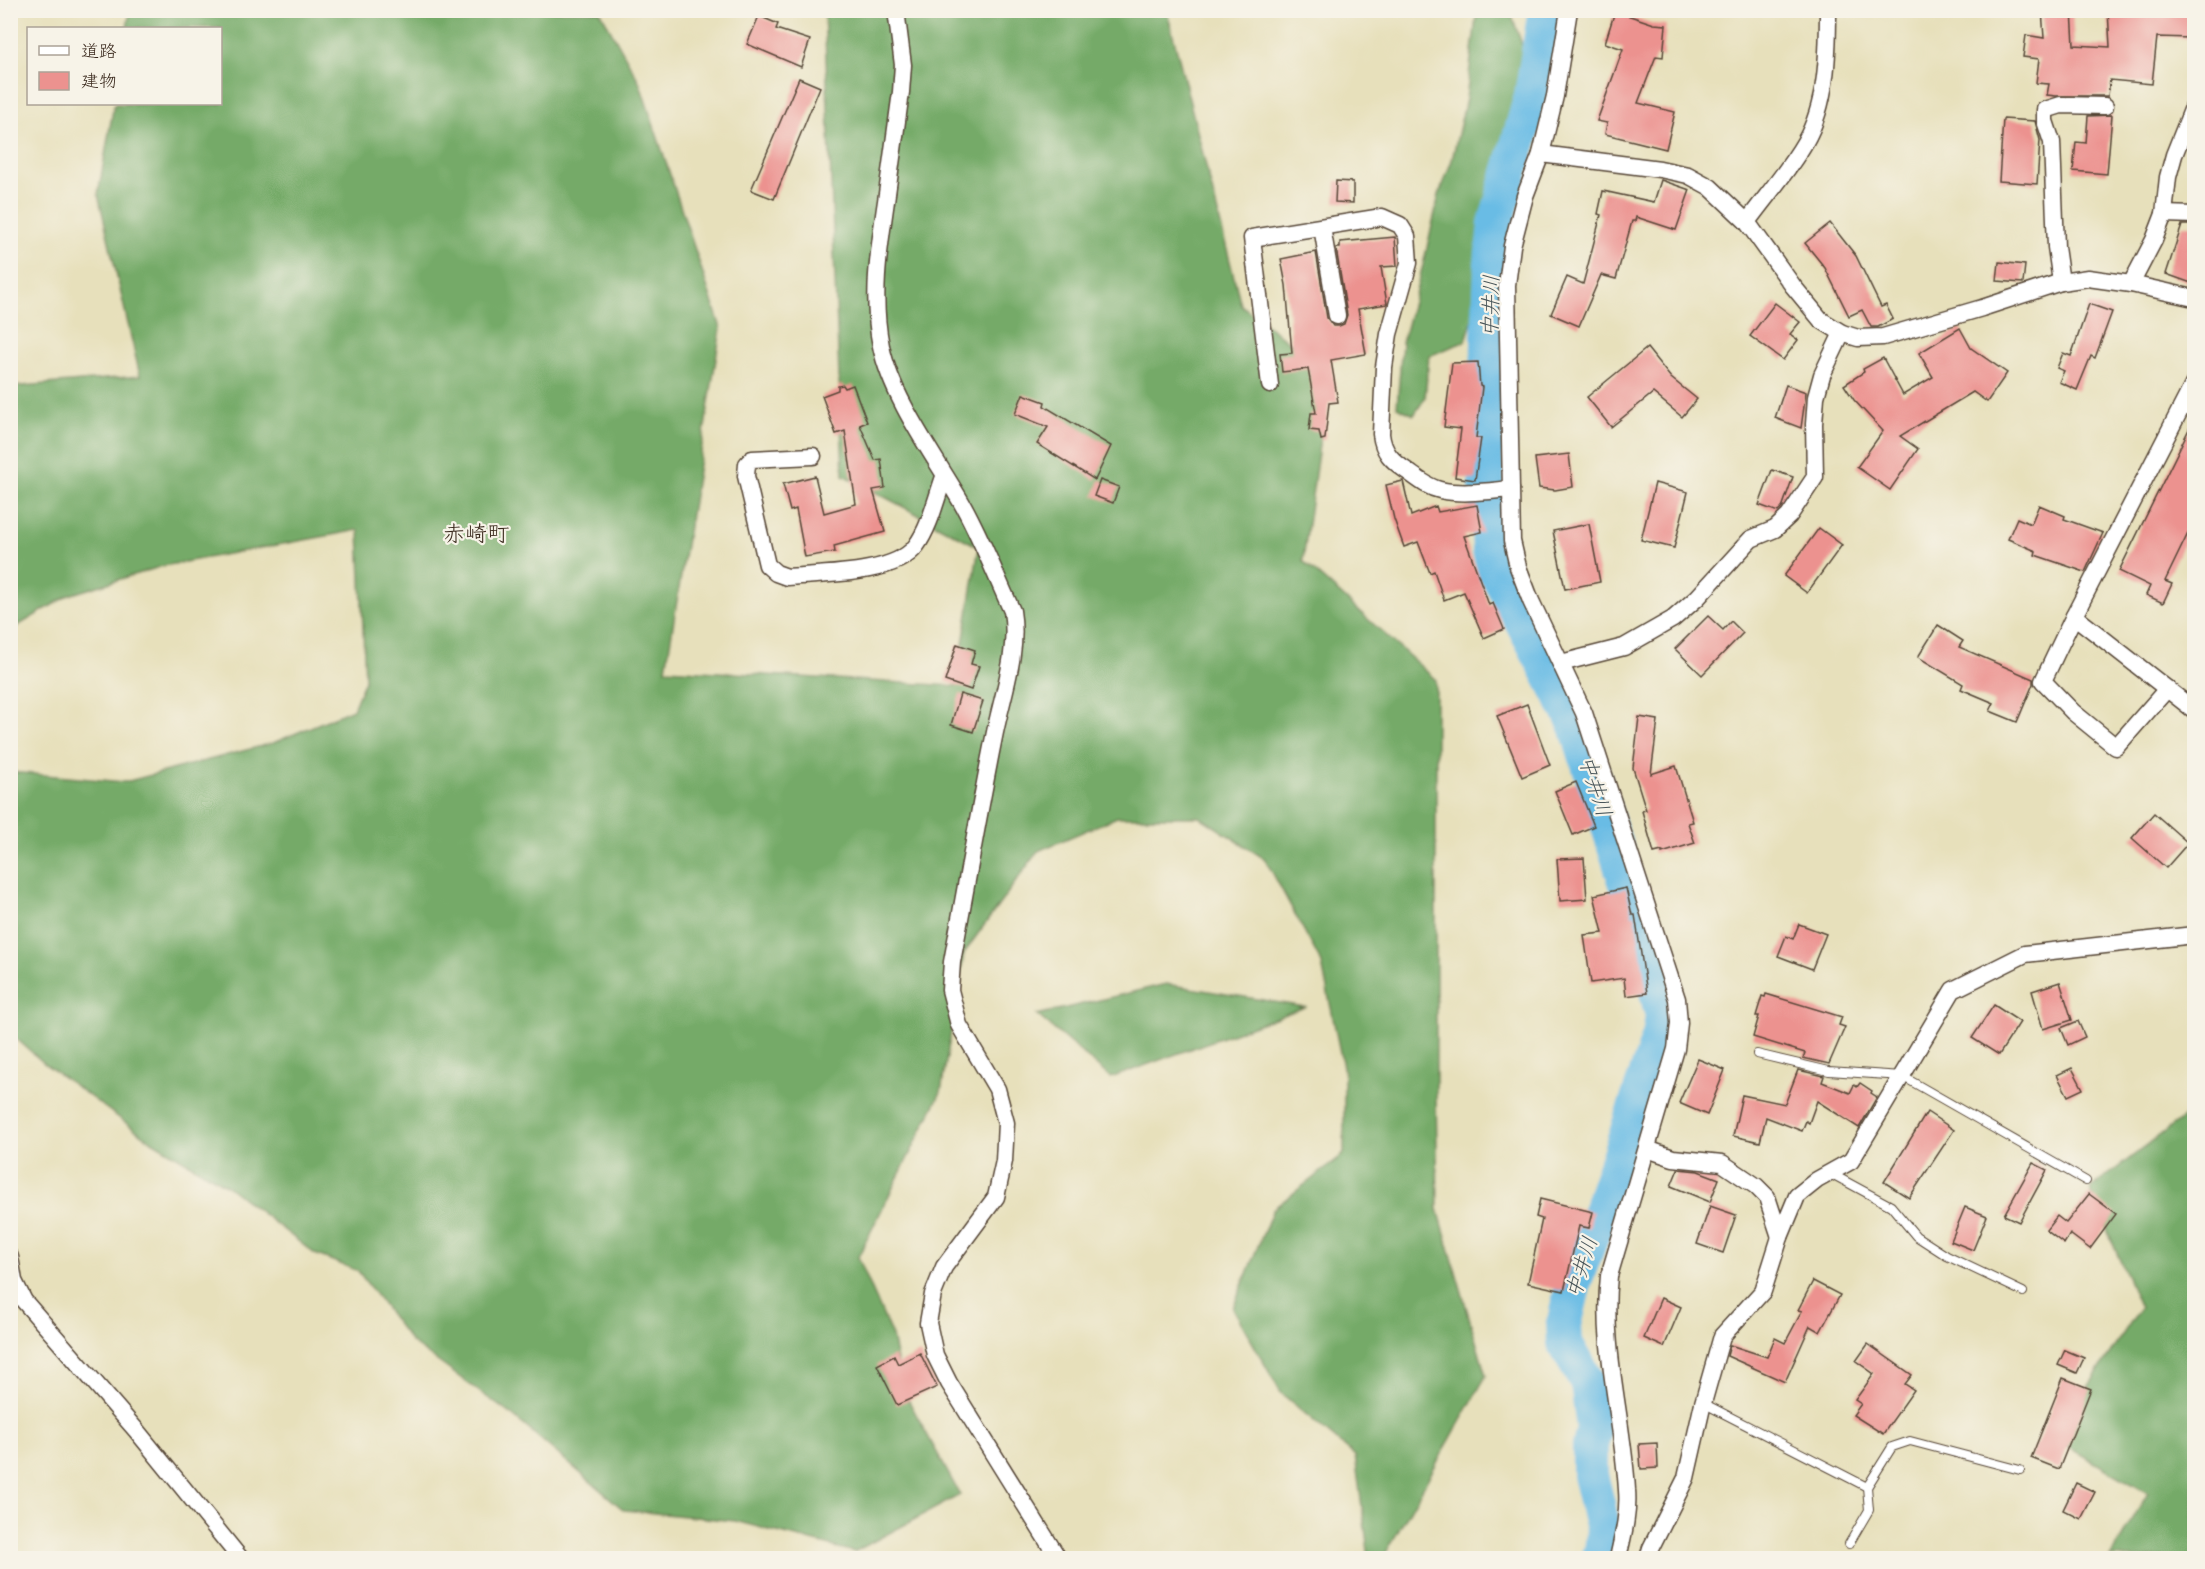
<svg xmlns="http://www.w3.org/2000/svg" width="2205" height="1569" viewBox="0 0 2205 1569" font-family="'Patrick Hand','Klee One',sans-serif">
  <rect width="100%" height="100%" fill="#f7f3e8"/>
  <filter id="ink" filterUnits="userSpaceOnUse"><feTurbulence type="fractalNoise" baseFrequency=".0167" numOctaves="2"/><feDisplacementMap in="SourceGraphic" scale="12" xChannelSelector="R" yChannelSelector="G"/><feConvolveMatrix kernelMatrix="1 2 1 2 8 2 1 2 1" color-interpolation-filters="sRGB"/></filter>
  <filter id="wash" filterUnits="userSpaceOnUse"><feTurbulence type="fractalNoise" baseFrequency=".008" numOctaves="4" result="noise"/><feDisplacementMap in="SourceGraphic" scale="24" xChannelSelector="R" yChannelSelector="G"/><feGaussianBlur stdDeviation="1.35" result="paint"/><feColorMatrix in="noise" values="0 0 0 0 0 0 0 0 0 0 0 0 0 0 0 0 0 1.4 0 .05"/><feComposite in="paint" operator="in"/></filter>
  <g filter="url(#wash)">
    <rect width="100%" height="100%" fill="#e7e0bb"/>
    <g fill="#74aa67" stroke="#586a42" stroke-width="1.5">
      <polygon points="130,11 600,11 639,81 721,328 666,669 956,686 979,547 843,475 824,11 1167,11 1241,305 1329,373 1303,561 1436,680 1436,1092 1438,1209 1486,1376 1383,1558 1369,1558 1355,1456 1281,1393 1233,1308 1273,1209 1344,1154 1344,1072 1322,964 1265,859 1200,817 1117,817 1038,851 964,953 941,1092 858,1257 892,1336 903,1390 960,1495 854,1552 735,1521 624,1510 513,1416 411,1342 358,1271 315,1254 227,1186 147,1138 45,1064 11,1034 11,772 125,782 273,743 353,709 365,680 359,530 163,566 69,595 11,630 11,387 140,376 98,194 114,104 220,104 220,28 127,28"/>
      <polygon points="1477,11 1510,11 1528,61 1512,119 1506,158 1494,209 1477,264 1476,308 1466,341 1429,356 1425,398 1414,415 1397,407 1402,343 1423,265 1439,195 1452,160 1466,99"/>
      <polygon points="1166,984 1305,1007 1111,1078 1037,1015"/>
      <polygon points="2194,1109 2194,1558 2110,1558 2148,1493 2054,1439 2140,1308 2090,1189"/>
    </g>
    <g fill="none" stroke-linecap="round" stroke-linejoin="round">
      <polyline stroke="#69bce5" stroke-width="36" points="1546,10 1532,95 1496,223 1492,263 1485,454 1490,550 1496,571 1577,726 1634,906 1658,996 1663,1016 1660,1035 1599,1216 1575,1278 1564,1325 1565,1343 1588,1384 1594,1428 1590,1447 1590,1475 1604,1533 1602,1552 1599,1558"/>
    </g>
    <g id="blocks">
      <g fill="#ec928f">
        <polygon points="2042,10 2072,10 2074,45 2110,47 2108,10 2194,10 2194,29 2192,29 2192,38 2157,37 2152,84 2110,80 2108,96 2056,96 2047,95 2049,84 2036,83 2039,59 2023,57 2026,35 2044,38"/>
        <polygon points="1615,11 1654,24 1666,25 1663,57 1656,56 1638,103 1675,112 1666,149 1605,134 1607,123 1597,121 1623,49 1605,43"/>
        <polygon points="759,16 778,24 776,29 810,40 801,67 747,44"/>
        <polygon points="799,78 820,87 774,199 751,190"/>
        <polygon points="2112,115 2107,174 2073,171 2076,142 2086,143 2088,116"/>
        <polygon points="2003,119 2035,121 2040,140 2037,184 1999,181"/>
        <polygon points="1661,180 1690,190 1676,230 1636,217 1635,221 1632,221 1616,279 1601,275 1579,326 1551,314 1567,277 1583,284 1601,215 1598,214 1603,191 1654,202"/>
        <polygon points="1336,181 1353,182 1353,203 1335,202"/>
        <polygon points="1830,223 1856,256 1881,307 1886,305 1893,319 1878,327 1871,327 1862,310 1849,316 1825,268 1805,243"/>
        <polygon points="2182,225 2194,225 2194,284 2166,274"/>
        <polygon points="1395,237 1397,266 1381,267 1387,304 1358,309 1366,354 1331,360 1338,402 1329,403 1325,439 1321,440 1319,431 1309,430 1311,413 1316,413 1308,369 1282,372 1280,354 1292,353 1286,285 1281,259 1316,252 1327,318 1333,326 1339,326 1344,324 1347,315 1336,248 1340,248 1340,242"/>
        <polygon points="1999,262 2025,265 2023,283 1997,281"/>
        <polygon points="1775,303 1800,322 1790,334 1798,340 1783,360 1750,336"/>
        <polygon points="2089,304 2112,312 2095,358 2091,356 2077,390 2059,382 2064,371 2057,368 2063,353 2071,356"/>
        <polygon points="1960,328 1971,348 2007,373 1987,402 1973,392 1900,436 1918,449 1890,490 1857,467 1883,431 1854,400 1844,385 1864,372 1863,369 1883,358 1903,395 1933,377 1919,353"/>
        <polygon points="1647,348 1671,378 1697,399 1682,417 1653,393 1611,427 1587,397"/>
        <polygon points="1478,362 1480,386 1482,387 1476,438 1481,438 1475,480 1455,477 1461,429 1444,427 1452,363"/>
        <polygon points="843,385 845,388 853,385 867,422 860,425 875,460 881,459 885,488 873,490 885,532 834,546 835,552 805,557 796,509 790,511 783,484 815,476 824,513 856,504 845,431 836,434 822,396 838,390 838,386"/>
        <polygon points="1786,385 1806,392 1801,428 1775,418"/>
        <polygon points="1023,394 1045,402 1044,406 1111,446 1095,480 1037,444 1048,427 1015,414"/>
        <polygon points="2194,419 2194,521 2165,581 2172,584 2163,603 2146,595 2150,586 2119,571"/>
        <polygon points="1569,454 1573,487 1555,490 1539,488 1535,458"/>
        <polygon points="1772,470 1793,477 1782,508 1778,512 1759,505"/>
        <polygon points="1100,480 1119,487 1113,503 1094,496"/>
        <polygon points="1403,481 1411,516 1436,506 1438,512 1477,505 1482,532 1464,536 1489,605 1493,603 1504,629 1484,638 1464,592 1444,600 1434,571 1430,573 1418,542 1404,547 1394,519 1386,485"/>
        <polygon points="1655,483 1688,492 1674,548 1641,540"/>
        <polygon points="2039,505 2065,516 2064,519 2103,533 2085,572 2035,555 2036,551 2008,539 2017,518 2031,524"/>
        <polygon points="1589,524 1600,582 1565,589 1553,531"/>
        <polygon points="1819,528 1842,545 1807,593 1784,576"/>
        <polygon points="1708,616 1723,630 1731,621 1743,633 1702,675 1675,649"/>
        <polygon points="1938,625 1963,641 1959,647 2033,679 2033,684 2017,722 1990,711 1994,703 1961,689 1963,684 1918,657"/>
        <polygon points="957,644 975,650 971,664 979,666 971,690 945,681"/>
        <polygon points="960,694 983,701 973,732 951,725"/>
        <polygon points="1527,704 1550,765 1522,777 1497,716"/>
        <polygon points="1639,717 1658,720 1651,774 1676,766 1693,822 1688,823 1695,843 1662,853 1662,851 1654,853 1642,811 1646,810 1633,768"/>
        <polygon points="1576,782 1594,826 1573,835 1555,791"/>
        <polygon points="2154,813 2188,843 2166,868 2132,838"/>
        <polygon points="1584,858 1587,899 1560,901 1557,859"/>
        <polygon points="1626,888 1632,915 1635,915 1647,993 1626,996 1624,978 1591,983 1584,935 1603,933 1594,895"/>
        <polygon points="1799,924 1826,934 1812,969 1778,956 1786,936 1793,939"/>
        <polygon points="2060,982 2072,1020 2043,1029 2032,991"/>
        <polygon points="1766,994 1842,1017 1839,1025 1845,1027 1829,1064 1803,1058 1805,1053 1753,1037 1759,1016 1756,1016 1762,996 1765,997"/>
        <polygon points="1994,1005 2020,1022 1999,1055 1972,1038"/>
        <polygon points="2078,1021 2085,1037 2068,1045 2061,1028"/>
        <polygon points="1698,1059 1725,1070 1707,1115 1679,1103"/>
        <polygon points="2072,1068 2083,1089 2068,1096 2057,1075"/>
        <polygon points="1798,1070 1824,1076 1822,1082 1850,1093 1854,1085 1857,1087 1860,1083 1872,1091 1871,1093 1877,1097 1859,1128 1817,1101 1809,1123 1806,1121 1802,1131 1766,1117 1760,1142 1733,1136 1742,1095 1785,1104"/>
        <polygon points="1927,1112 1954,1130 1909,1198 1884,1182"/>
        <polygon points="2033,1163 2047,1170 2019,1222 2004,1215"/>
        <polygon points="1678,1169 1698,1171 1719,1179 1710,1202 1671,1186"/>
        <polygon points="2089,1194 2116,1214 2090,1249 2070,1234 2064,1244 2046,1230 2057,1216 2066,1223"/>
        <polygon points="1540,1199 1593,1212 1589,1228 1579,1226 1564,1291 1528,1283 1542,1219 1536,1217"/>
        <polygon points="1710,1206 1736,1215 1723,1253 1697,1244"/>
        <polygon points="1965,1207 1987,1216 1973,1250 1951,1241"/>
        <polygon points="1813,1281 1840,1295 1820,1332 1810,1326 1785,1382 1727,1356 1730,1345 1767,1357 1775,1338 1785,1343 1802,1311 1798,1310"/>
        <polygon points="1661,1298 1681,1307 1664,1347 1644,1338"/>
        <polygon points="1868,1344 1912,1375 1905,1384 1914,1390 1883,1434 1853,1415 1861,1404 1855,1400 1874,1374 1856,1361"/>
        <polygon points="2065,1350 2084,1358 2077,1373 2058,1365"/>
        <polygon points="920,1353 937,1387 897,1405 877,1365 894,1356 898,1364"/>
        <polygon points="2063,1378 2091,1389 2059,1469 2031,1458"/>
        <polygon points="1657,1443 1658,1468 1641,1469 1639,1444"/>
        <polygon points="2076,1483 2095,1492 2081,1519 2063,1510"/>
      </g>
    </g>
  </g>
  <g filter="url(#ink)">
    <use href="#blocks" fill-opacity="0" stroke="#554536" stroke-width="1.5"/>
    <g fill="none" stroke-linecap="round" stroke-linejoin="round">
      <g stroke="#554536" stroke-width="10">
        <g id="service">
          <polyline points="1757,1054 1829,1071 1902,1076 2086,1181"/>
          <polyline points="1830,1173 1891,1206 1916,1236 1947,1256 2023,1292"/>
          <polyline points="1703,1403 1867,1487 1892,1447 1910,1441 2020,1470"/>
          <polyline points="1849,1544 1869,1510 1867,1487"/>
        </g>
      </g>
      <g stroke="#554536" stroke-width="19">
        <g id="minor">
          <path d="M896,10L903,65L901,92C896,128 891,165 886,201C879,249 871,297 881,346C892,400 937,459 964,507C982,540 996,576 1012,611C1019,652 1002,696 994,737C979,811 966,887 952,962L950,990L959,1025L997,1089L1006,1123L1004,1161L996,1197L944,1267L933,1294L928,1323L935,1355L949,1383L1058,1558"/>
          <path d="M1569,10L1555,96L1541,154L1525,196L1512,246L1507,285L1512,541L1518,567L1531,601L1584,713L1677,999L1679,1023L1676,1049L1609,1276C1601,1347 1623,1419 1627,1490C1629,1513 1623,1536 1618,1558"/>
          <polyline points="1541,154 1660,169 1688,175 1710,187 1747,222 1793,286 1821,320 1842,333 1858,338 1883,337 1982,308 2061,282 2088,278 2131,284 2194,298"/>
          <polyline points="2164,214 2168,177 2174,155 2194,105"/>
          <path d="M1747,222C1766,196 1789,170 1805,142C1827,104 1828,54 1828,10"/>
          <polyline points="1322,227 1337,316"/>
          <polyline points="2061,282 2056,247 2052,142 2045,121 2045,110 2061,105 2105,106"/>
          <polyline points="2131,284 2154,240 2164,214 2194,215"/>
          <polyline points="2194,383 2074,616 2194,710"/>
          <path d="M1270,385L1252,238L1382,217L1400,225L1407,236L1409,263L1389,334L1384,367L1381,434C1383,452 1392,461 1407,471C1417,478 1427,487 1440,490C1462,495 1488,491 1511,489"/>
          <path d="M813,456L752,459L747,464L746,476L767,565L776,573L787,577C821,574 895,575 916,546C930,527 936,499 944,477"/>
          <polyline points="2074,616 2043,681 2073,712 2116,747 2167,689"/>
          <polyline points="1561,663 1624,647 1673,619 1697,598 1751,539 1775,529 1789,516 1815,477 1814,424 1816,397 1822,375 1842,333"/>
          <polyline points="1647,1149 1673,1158 1722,1163 1756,1186 1767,1197 1780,1237"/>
          <polyline points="10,1257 14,1281 24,1301 136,1430 240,1558"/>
          <polyline points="1648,1558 1651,1548 1686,1478 1703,1403 1722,1336 1763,1291 1780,1237 1797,1196 1817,1180 1851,1161 1953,990 2025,954 2194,935"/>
        </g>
      </g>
      <use href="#service" stroke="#fff" stroke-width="8"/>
      <use href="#minor" stroke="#fff" stroke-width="16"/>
    </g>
  </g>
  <g text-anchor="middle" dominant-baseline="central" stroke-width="4.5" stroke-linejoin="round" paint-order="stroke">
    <g font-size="21" font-style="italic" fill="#49565a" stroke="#f7f3e8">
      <text transform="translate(1490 306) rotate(-88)">中井川</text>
      <text transform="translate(1596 786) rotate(72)">中井川</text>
      <text transform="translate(1581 1267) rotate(-73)">中井川</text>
    </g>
    <g font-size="22" fill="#3b2a1e" stroke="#f7f3e8">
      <text x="476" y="533">赤崎町</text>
    </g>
  </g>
  <rect width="2205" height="1569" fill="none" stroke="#f7f3e8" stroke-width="36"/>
  <rect x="27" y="27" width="195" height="78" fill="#f7f3e8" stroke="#aca397" stroke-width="1.5"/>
  <rect x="39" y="46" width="30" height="9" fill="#ffffff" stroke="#aca397" stroke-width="1.5"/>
  <text x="81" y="57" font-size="18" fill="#3b2a1e">道路</text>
  <rect x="39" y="72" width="30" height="18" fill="#ec928f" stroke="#aca397" stroke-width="1.5"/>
  <text x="81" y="87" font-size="18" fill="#3b2a1e">建物</text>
</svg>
